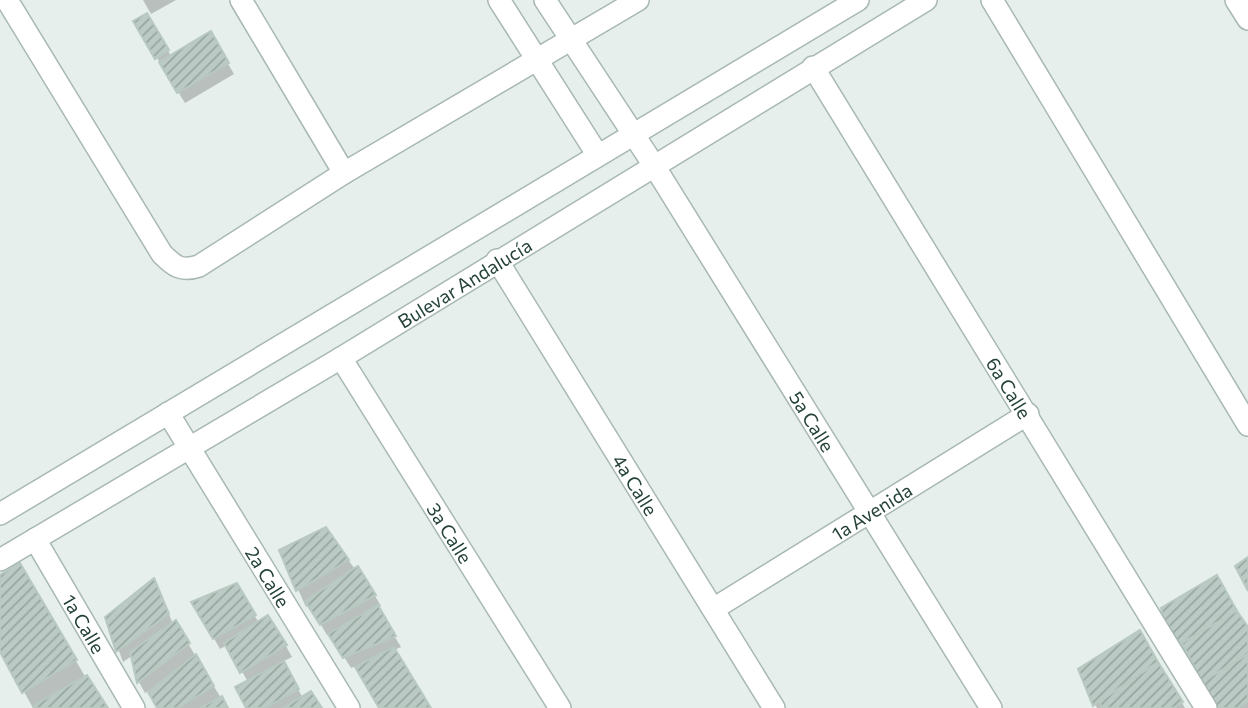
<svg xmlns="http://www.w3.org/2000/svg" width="1248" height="708" viewBox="0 0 1248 708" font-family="Commissioner,sans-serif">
  <defs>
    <pattern id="building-hatch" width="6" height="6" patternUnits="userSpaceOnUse" patternTransform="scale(1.75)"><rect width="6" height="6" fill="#bbcac4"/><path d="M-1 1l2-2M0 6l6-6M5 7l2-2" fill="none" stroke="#98a6a0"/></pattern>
  </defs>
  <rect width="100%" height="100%" fill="#e6efeb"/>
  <g fill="#0003">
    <polygon points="143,0 176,0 151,14"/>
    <polygon points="147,15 171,56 210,33 234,74 185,103 135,22"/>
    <polygon points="325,529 375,596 381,606 377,608 401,647 394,650 429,708 381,708 356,666 351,668 330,634 327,635 309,605 306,607 281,551"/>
    <polygon points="19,565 86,678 106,708 33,708 0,648 0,577"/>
    <polygon points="1217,578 1248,629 1248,708 1220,708 1192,659 1183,664 1174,649"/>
    <polygon points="237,586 259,623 268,618 286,646 292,657 282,662 303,698 319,708 248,708 248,682 227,645 220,649 194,603"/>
    <polygon points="159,591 173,624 175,622 227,708 159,708 149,690 145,693 139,682 133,655 123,662 107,618"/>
    <polygon points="1139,632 1185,708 1097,708 1080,669"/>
  </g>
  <g fill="url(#building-hatch)" stroke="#b8c9c2" stroke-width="2">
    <polygon points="147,13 169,50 155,59 133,21"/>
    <polygon points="211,31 229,63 177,93 159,62"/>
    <polygon points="326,527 349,560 296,591 279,550"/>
    <polygon points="1248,557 1248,591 1235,566"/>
    <polygon points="20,563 77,660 22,693 0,652 0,575"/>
    <polygon points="358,566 376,595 320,625 305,601"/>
    <polygon points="1217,575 1237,611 1172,649 1161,608"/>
    <polygon points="154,578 169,614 116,652 105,617"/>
    <polygon points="237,583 256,615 213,639 191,602"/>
    <polygon points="378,605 396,636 343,658 328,634"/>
    <polygon points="1237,611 1248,627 1248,654 1202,682 1182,643"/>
    <polygon points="268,615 287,645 240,673 224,643"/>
    <polygon points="176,620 190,643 137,683 130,652"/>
    <polygon points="1140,630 1158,662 1093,706 1078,669"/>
    <polygon points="394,647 431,708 379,708 355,667"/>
    <polygon points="196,654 214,686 178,708 157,708 148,692"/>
    <polygon points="1248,654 1248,701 1237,708 1218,708 1202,682"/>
    <polygon points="284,661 299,689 265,708 246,708 235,687"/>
    <polygon points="1158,662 1183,702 1173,708 1102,708 1099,702"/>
    <polygon points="87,675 108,708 34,708 33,706"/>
    <polygon points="311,691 322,708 283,708"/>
    <polygon points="222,696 228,708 200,708"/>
  </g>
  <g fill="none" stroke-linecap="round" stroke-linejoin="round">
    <g stroke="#a8b8b2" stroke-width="24">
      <g id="minor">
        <path d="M7,0L162,254C174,266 181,272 199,266L344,173L638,0"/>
        <polyline points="241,0 344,173"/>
        <polyline points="499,0 597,154"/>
        <path id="s1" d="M545,0L653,164L991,708"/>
        <polyline points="992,0 1248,425"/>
        <polyline points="1236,0 1248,19"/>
        <path id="s2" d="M813,67L1206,708"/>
        <path id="s3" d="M497,260L774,708"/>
        <path id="s4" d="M341,358L560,708"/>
        <path id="s5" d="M168,413L349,708"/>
        <polyline points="0,514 858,0"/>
        <path id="s6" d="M35,539L134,708"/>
        <path id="s7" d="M0,560L341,358L926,0"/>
        <path id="s8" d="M715,608L1028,414"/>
      </g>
    </g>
    <use href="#minor" stroke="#fff" stroke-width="21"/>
  </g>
  <g text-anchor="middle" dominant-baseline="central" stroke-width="7" stroke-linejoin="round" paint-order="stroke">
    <g font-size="19" fill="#24423a" stroke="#f7fbf9">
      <text stroke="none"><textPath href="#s7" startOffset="541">Bulevar Andalucía</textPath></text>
      <text stroke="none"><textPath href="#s2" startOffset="376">6a Calle</textPath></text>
      <text stroke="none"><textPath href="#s1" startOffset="499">5a Calle</textPath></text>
      <text stroke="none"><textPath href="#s3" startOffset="264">4a Calle</textPath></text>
      <text stroke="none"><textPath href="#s8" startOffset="184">1a Avenida</textPath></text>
      <text stroke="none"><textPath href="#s4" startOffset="206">3a Calle</textPath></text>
      <text stroke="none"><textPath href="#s5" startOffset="192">2a Calle</textPath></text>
      <text stroke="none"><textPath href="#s6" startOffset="98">1a Calle</textPath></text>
    </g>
  </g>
</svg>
